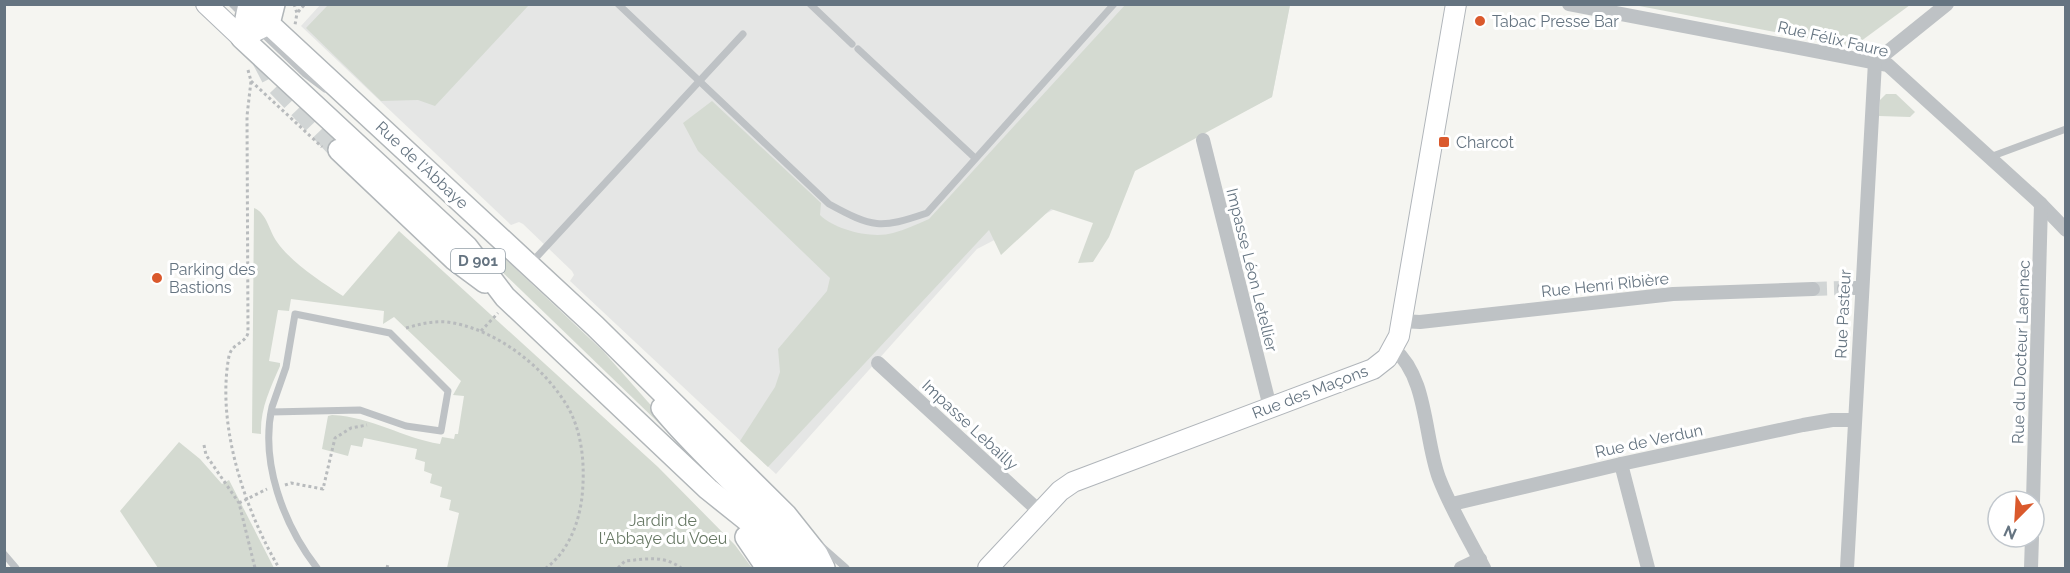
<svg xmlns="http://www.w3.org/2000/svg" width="2070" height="573" viewBox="0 0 2070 573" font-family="Raleway,sans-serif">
  <rect width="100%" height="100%" fill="#f5f5f1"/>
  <polygon fill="#e5e6e5" points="321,4 1290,5 1272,97 977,249 776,474 570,281 574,275 572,271 523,224 519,222 511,225 301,26"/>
  <g fill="#d4dad1">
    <polygon points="328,5 328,4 529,5 435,106 418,100 381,101 306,28"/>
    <path d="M1125,5H1290L1272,97L1135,171L1109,237L1093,262L1078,263L1093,223L1051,209L1001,255L989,230L768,467L740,441L775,387L780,372L778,349L827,291L830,278L698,151L683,123L712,101L821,203L820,215C835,230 872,239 893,233C905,230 917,224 929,219Z"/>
    <polygon points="1634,5 1910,5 1853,47"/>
    <polygon points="1886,94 1896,94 1915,112 1910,117 1879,116 1880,100"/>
    <path d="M254,208C267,213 269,231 277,242C293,264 320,281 343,296L399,231L658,467L735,545L752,568H447L459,513L449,510L451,500L440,497L442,487L430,483L432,474L424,471L425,462L415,459L417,449L364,438L362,447L351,445L348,456L322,449L328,416L332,415C373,417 402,438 440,444L442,437L454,439L455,434H458L464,396L453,395L461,381L394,317L383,324L384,311L291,299L289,311L278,310L269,361L280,363V366C270,389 260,409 261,434L252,433Z"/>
    <polygon points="501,255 603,351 671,428 667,431 494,264"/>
    <polygon points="179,442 200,459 222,484 229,480 274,568 158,568 120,511"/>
  </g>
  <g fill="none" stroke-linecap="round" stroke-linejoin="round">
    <polyline stroke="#d1d5d5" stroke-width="14" stroke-dasharray="14 7" stroke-linecap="butt" points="1813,289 1844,288"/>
    <polyline stroke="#d1d5d5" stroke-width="21" stroke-dasharray="21 10" stroke-linecap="butt" points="262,59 274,82 339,150"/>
    <g stroke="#b0b5ba" stroke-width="22">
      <g id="secondary">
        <polyline points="206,4 242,38 269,24 248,4"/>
        <polyline points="988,568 1060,491 1073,482 1373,369 1387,358 1399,336 1456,4"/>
      </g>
    </g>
    <g stroke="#b1b6b9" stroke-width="24">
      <g id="primary">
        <polyline points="249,4 242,38 467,247 505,297 708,489 748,521 785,568"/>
        <polyline points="274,4 269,24 595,326 676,406 786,515 817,554 824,568"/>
        <polyline points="339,150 454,259 485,282"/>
        <path d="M662,408C707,464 768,507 805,568"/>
        <polyline points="746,537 767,568"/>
      </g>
    </g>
    <g stroke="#b8bbbd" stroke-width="3" stroke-dasharray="3 3" stroke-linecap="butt">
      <polyline points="294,4 297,13 295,25"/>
      <polyline points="298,12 305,4"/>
      <path d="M248,70L251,81L247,116L248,333C245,344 232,343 229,356C216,425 245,510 279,568"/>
      <polyline points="251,81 322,147"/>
      <path d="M406,328C420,324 432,321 447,322C495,328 547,368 570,411C583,437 585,468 582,497C579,523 568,552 546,568"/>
      <polyline points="481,331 498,313"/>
      <polyline points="204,445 206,455 239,503 255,568"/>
      <polyline points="285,485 291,483 323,489 335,438 351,428 367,425"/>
      <polyline points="239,503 267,489"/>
      <polyline points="387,568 388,564"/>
      <path d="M618,568L625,561C646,559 664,555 681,568"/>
    </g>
    <g stroke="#bec2c5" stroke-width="7">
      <polyline points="232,4 243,15"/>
      <path d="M618,4L829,204C873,228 880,229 927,213L1114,4"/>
      <polyline points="810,4 852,44"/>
      <polyline points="260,31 305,74 325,89"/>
      <polyline points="858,49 975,158"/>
      <polyline points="1990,157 2066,129"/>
      <polyline points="531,263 743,34"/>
      <path d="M271,412L360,410L406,426L441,431L448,391L390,333L295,314L286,367L272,407C260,462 283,524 317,568"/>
      <polyline points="821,546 846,568"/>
      <polyline points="4,554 16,568"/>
    </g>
    <g stroke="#bec2c5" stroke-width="14">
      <polyline points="1569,4 1888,65 2041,204 2066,230"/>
      <polyline points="1875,62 1947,4"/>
      <polyline points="1203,140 1270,407"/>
      <polyline points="1844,288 1861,288"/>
      <polyline points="1401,321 1420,322 1673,294 1813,289"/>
      <path d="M1394,349C1428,378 1424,438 1439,478C1451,509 1469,539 1484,568"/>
      <polyline points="878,363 1040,512"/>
      <polyline points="1621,464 1648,568"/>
      <polyline points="2033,501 2041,204"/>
      <polyline points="1452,504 1621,464 1803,425 1832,420 1855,420"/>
      <polyline points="1461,568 1480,559"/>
      <polyline points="1847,568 1875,62"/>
      <polyline points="2031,568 2032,537"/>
    </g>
    <use href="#secondary" stroke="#fff" stroke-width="20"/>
    <use href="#primary" stroke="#fff" stroke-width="21"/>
  </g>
  <g fill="#da592c" stroke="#fff" stroke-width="2">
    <circle cx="1480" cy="21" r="6"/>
    <rect x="1438" y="136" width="12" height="12" rx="3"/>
    <circle cx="157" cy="278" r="6"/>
  </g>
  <g text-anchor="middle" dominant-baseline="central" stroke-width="6" stroke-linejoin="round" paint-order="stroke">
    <rect fill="#fff" stroke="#939ea7" stroke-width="1.5" x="451" y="249" width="54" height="24" rx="4.5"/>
    <g font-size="15" font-weight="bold" fill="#657481">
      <text x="478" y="261">D 901</text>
    </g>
    <g font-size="16" fill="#657481" stroke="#fff" text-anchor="start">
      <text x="1492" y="21">Tabac Presse Bar</text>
      <text x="1456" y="142">Charcot</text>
      <text x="169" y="269">Parking des<tspan x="169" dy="18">Bastions</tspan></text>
    </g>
    <g font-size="16" fill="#657481" stroke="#fff">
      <text transform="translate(1833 39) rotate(13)">Rue Félix Faure</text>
      <text transform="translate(422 165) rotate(43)">Rue de l'Abbaye</text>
      <text transform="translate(1252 270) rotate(76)">Impasse Léon Letellier</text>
      <text transform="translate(1605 285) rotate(-6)">Rue Henri Ribière</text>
      <text transform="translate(1843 314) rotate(-87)">Rue Pasteur</text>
      <text transform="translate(2021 352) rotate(-88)">Rue du Docteur Laennec</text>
      <text transform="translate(1310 392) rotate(-21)">Rue des Maçons</text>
      <text transform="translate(970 425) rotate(43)">Impasse Lebailly</text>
      <text transform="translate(1649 441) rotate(-12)">Rue de Verdun</text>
    </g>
    <g font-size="16" fill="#677864" stroke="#fff">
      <text x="663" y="520">Jardin de<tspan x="663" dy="18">l'Abbaye du Voeu</tspan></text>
    </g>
  </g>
  <rect width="2070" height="573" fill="none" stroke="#657481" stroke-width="12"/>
  <g transform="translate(2016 519) rotate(204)"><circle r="28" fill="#ffffff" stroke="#c1c7cd" stroke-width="1.5"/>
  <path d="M0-4.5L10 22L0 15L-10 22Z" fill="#da592c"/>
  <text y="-9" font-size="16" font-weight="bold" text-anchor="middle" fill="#657481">N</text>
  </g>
</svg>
